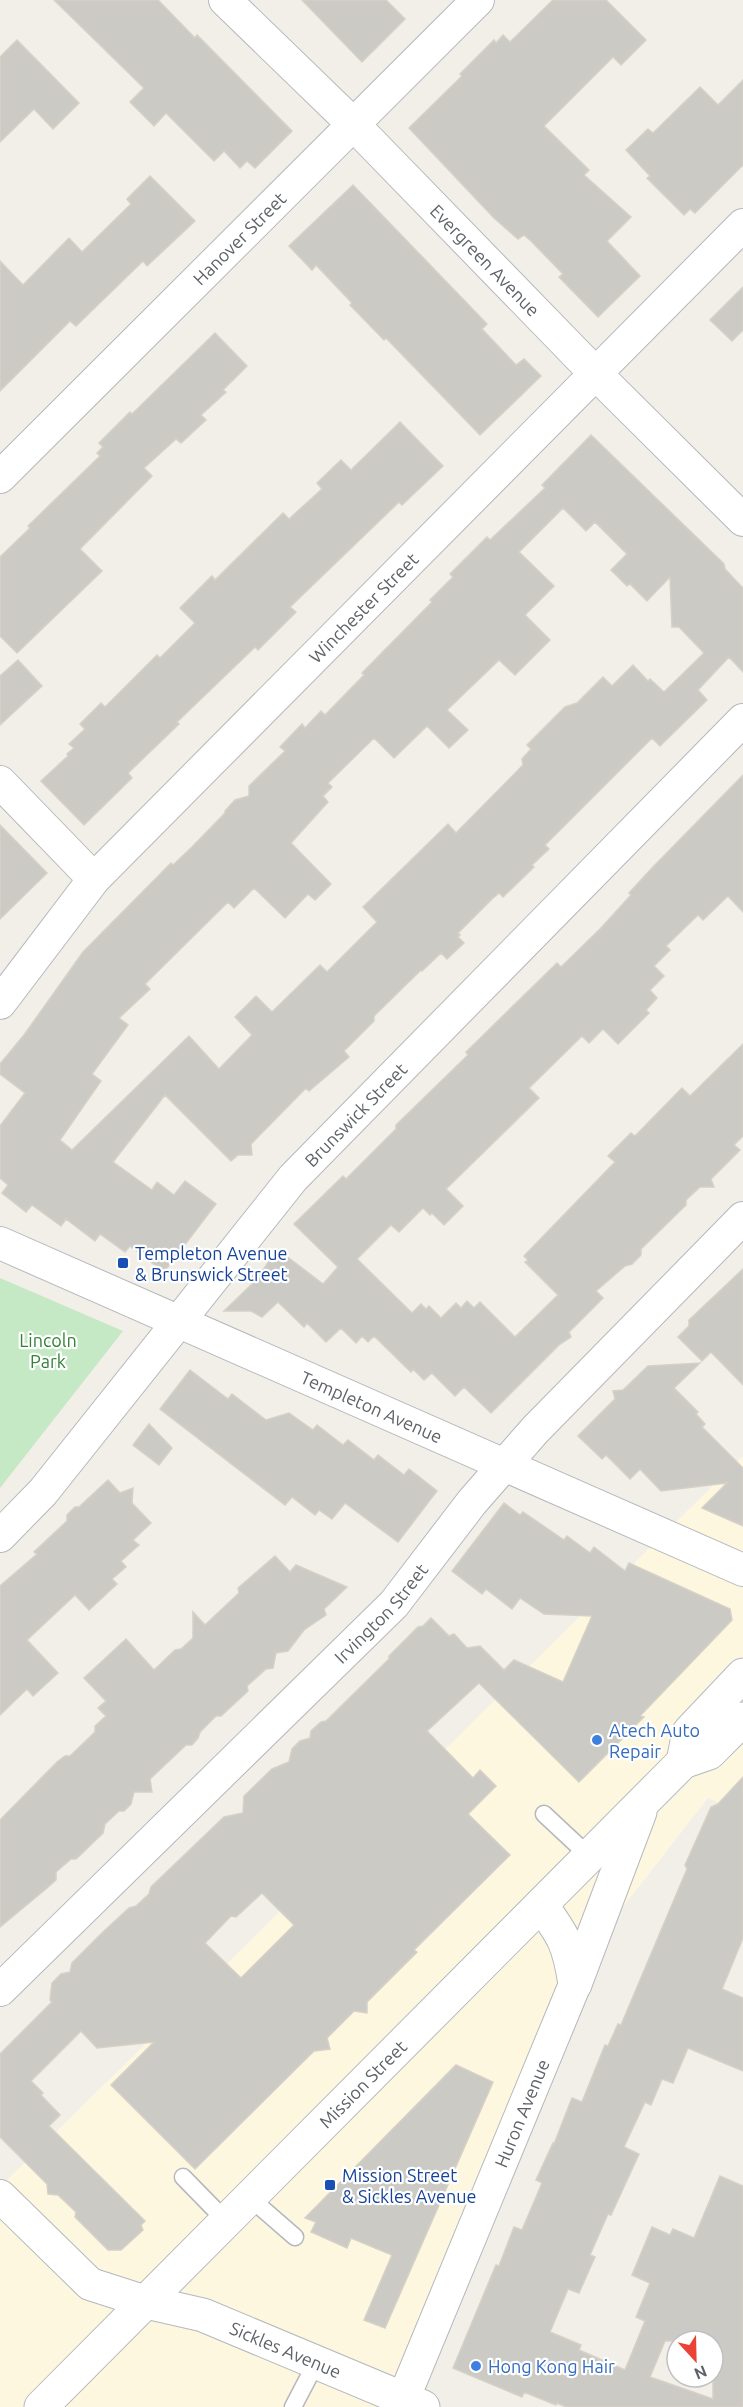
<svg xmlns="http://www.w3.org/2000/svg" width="743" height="2407" viewBox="0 0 743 2407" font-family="Ubuntu,sans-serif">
  <rect width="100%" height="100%" fill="#f1efe8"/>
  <polygon fill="#fef7e0" points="743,1456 743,1813 708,1798 556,1993 408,2348 379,2407 0,2407 0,2187"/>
  <polygon fill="#c5e8c5" points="0,1278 123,1331 0,1488"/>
  <g fill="#cccac5" stroke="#d6d1c6" stroke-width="1.5" fill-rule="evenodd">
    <polygon points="54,0 158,0 195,38 197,35 292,131 255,168 247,161 240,168 224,151 214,161 166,113 154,126 130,102 144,88"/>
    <polygon points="302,0 386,0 405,19 362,62"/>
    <polygon points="553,0 606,0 646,40 621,65 613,57 544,126 589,170 584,175 631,217 607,241 640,276 598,317 559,277 563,274 531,241 524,235 518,239 494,218 409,128 462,76 460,74 494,40 496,43 503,35 510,42"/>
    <polygon points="17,40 79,103 53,129 34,109 0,142 0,57"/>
    <polygon points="743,80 743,165 695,213 690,209 684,215 647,178 650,176 626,150 648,129 653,133 700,87 718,105"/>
    <polygon points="150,176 195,221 147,266 143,261 76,326 70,321 0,391 0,261 23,285 69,238 82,252 131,204 127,199"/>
    <polygon points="353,185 487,324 482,329 516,365 524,359 541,376 480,435 386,338 384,340 350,305 352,303 316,265 312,270 289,246"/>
    <polygon points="743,287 743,330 732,341 710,320"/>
    <polygon points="215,333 247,366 223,390 226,392 201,415 206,420 181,443 176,439 144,468 152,476 80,549 102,571 17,653 0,636 0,557 30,528 28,526 100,456 97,453 103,447 99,443 130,412 132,414"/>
    <polygon points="400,422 443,466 402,505 399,502 290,607 296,612 258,650 255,647 177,722 179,724 128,773 132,778 84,825 41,781 68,756 67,754 74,748 69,744 85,729 80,724 101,703 105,707 157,655 160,658 195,623 180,608 212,576 215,580 283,513 289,519 322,489 317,483 341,460 351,470"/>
    <path d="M591,435L724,564L725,569L743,588V672L729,657L698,690L707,700L660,746L652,738L545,845L549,849L532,865L534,867L503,897L499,893L492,899L458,933L460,935L458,937L464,943L447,959L441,953L422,971L421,970L374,1016V1021L344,1051L349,1057L309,1091L306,1088L251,1144L252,1155H238L231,1161L165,1095L113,1162L152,1190L157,1182L174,1195L185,1181L216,1204L164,1272L130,1246L125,1252L100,1234L95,1241L66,1219L61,1226L32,1205L26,1212L2,1193L8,1185L0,1178V1126L25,1093L0,1074V1064L24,1035L83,952L171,863L173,865L192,847L225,813V811L235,800L249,796V786L285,751L280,747L302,724L305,728L321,711L325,715L364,675L362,673L432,602L430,600L453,577L450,574L487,537L490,540L545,488L542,485ZM563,508L586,531L595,522L627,554L611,570L627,586L630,584L647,601L670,577L672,627H679L704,653L664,692L650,679L648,681L633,665L612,686L603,677L577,703L565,707L527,745L531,749L522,759L523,765L456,833L448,824L363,907L377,922L327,972L320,965L272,1012L256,996L235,1017L252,1035L219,1069L189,1036L72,1150L60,1140L101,1081L92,1074L128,1025L119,1018L150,989L145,984L228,902L234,908L254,888L285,918L308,894L315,900L331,884L291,843L328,802L323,796L332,787L328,783L374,738L394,758L427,726L449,748L468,730L447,710L499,660L515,675L550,640L525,615L554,586L519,552Z"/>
    <polygon points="18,660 42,686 0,725 0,676"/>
    <polygon points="743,775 743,912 728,896 703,920 698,915 666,946 670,950 654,966 664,976 650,990 657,998 646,1010 649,1013 618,1044 603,1029 589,1043 582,1036 529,1088 539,1098 446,1189 463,1206 444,1225 432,1213 430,1215 423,1208 399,1232 391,1225 357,1259 412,1313 421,1304 426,1309 429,1306 441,1318 456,1303 461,1308 467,1301 474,1308 480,1302 515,1337 558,1295 525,1262 528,1260 524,1256 615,1162 608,1156 631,1133 635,1136 682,1088 690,1096 743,1044 743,1136 734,1145 740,1150 711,1179 714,1187 700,1187 686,1200 686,1205 641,1249 641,1255 632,1264 625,1266 596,1291 603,1298 569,1332 571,1337 559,1345 491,1413 464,1387 455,1396 432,1373 424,1380 413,1369 411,1372 374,1336 368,1342 362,1336 356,1343 341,1328 326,1342 307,1323 304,1327 278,1302 262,1317 251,1311 224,1311 252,1284 252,1277 259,1270 263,1270 277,1249 323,1284 338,1267 294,1224 343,1176 346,1179 396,1129 396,1125 468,1055 466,1052 557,963 561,967 600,929 631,895 629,893 651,869"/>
    <polygon points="0,825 47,873 0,919"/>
    <polygon points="743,1269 743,1385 711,1352 702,1361 678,1337 689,1326 689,1320"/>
    <polygon points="700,1363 674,1388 698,1412 696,1414 705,1424 702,1427 743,1468 743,1526 702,1508 727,1483 661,1491 640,1469 630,1479 606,1455 602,1459 578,1436 615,1399 613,1391 623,1390 648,1366"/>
    <polygon points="190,1370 228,1399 232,1394 266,1420 289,1413 313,1430 317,1425 343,1445 348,1440 374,1460 378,1455 404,1475 409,1469 437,1491 398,1542 345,1503 332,1519 319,1510 315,1515 292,1497 285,1505 160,1409"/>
    <polygon points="149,1424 172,1448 159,1465 133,1445"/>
    <polygon points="108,1480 120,1493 133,1488 132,1503 151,1523 133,1540 139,1545 121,1561 126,1567 112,1579 117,1584 89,1610 75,1595 27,1640 58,1673 33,1696 27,1689 0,1715 0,1586 37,1554 34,1552 67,1521 67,1515 75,1507 79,1507"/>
    <path d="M504,1503L520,1515L523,1512L564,1540L567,1536L590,1553L594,1547L625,1571L629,1563L730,1609L732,1620L640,1716L644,1717L579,1782L479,1683L427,1731L473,1778L480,1770L496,1786L468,1814L510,1855L414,1950L417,1952L367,2002V2013L354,2011L327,2038L330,2049L314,2051L195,2169L111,2085L154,2042L97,2048L81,2031L31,2081L43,2093L41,2095L60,2115L49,2126L145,2221L141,2225L143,2230L121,2250H108L75,2217L76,2212L58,2195L48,2194L47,2184L0,2137V2054L52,2002L50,2000L52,1983L61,1974L70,1972L72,1963L103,1932L129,1908L136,1906L149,1894L151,1887L224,1817L243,1813L244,1796L272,1769L289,1762L292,1749L300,1741L310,1738L311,1731L321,1722L326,1721L389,1659V1656L418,1627L423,1626L431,1618L449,1636L454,1634L467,1648L480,1646L504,1670L514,1660L563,1682L592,1616L544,1614L520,1598L512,1609L486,1589L482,1594L452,1571ZM262,1893L294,1925L241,1978L205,1943L231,1916L236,1917Z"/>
    <polygon points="275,1556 290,1572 296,1565 347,1587 324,1609 326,1615 304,1630 288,1651 276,1653 273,1668 266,1669 247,1686 248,1691 221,1716 216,1716 200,1732 198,1738 192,1745 186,1745 150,1779 152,1792 134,1792 131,1804 124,1811 119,1811 105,1824 103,1833 76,1859 71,1859 56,1872 56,1880 47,1888 0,1927 0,1820 57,1762 65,1756 70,1756 95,1732 95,1726 106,1716 98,1708 106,1701 84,1678 126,1639 154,1670 175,1650 181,1649 193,1638 193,1612 205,1625 239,1593 238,1588"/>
    <path d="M743,1777V1938L722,1989L743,1998V2071L688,2048L673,2083L662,2079L651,2105L645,2102L624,2147L639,2154L611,2215L608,2214L590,2255L595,2257L579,2293L568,2289L550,2332L581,2345L579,2350L625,2370L645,2321L636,2317L650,2283L632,2275L652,2227L670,2235L673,2229L694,2238L720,2176L743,2186V2407H566L557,2403L556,2405L524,2392L522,2397L453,2368L496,2265L499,2266L514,2227L522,2230L542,2183L536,2180L553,2143L554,2144L572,2098L582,2102L605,2045L608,2046L618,2024L621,2025L687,1869L685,1865L690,1854L711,1807L718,1804ZM665,2341H713V2399L650,2377Z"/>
    <polygon points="456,2065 493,2082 385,2328 364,2320 392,2255 351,2238 347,2248 311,2232 316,2222 305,2218"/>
  </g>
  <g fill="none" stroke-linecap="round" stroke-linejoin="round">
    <g stroke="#b5b8bc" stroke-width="19">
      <g id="service">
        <polyline points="544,1814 589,1856"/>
        <polyline points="183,2177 226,2221"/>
        <polyline points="249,2197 295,2237"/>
        <polyline points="293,2407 316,2363"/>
      </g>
    </g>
    <g stroke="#b5b8bc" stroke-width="34">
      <g id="minor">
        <path id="s1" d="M225,0L354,125L596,374L743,520"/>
        <path id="s2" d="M0,477L478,0"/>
        <polyline points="0,782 94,879"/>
        <path id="s3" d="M0,1003L94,879L743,225"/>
        <path id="s4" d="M0,1243L743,1570"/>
        <path id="s5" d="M0,1536L43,1492L293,1178L743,720"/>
        <path id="s6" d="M0,1990L394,1604L472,1502L535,1430L743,1218"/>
        <polyline points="0,2196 90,2284 146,2302"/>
        <path id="s7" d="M400,2407L575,1984"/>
      </g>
    </g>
    <g stroke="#b5b8bc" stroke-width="35">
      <g id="tertiary">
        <path id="s8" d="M146,2302L203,2315L423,2407"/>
      </g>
    </g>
    <g stroke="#b6babf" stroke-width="35">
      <g id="secondary">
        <polyline points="683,1762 689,1732 743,1675"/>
        <path d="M541,1905C564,1936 569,1945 575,1984"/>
        <polyline points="575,1984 640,1812"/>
        <path id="s9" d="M41,2407L683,1762L709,1753L743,1719"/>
      </g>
    </g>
    <use href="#service" stroke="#fff" stroke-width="16"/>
    <use href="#minor" stroke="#fff" stroke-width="32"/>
    <use href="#tertiary" stroke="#fff" stroke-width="33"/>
    <use href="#secondary" stroke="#fff" stroke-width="33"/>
  </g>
  <g fill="#1a4fb4" stroke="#fff" stroke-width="2">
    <rect x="117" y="1257" width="12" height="12" rx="3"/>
    <rect x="324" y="2179" width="12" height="12" rx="3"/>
  </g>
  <g fill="#3f7fe0" stroke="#fff" stroke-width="2">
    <circle cx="597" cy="1740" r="6"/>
    <circle cx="476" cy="2366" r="6"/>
  </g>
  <g text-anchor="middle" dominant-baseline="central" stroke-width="4.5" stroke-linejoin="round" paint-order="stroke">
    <g font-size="18" fill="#5f6368" stroke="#fff">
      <text stroke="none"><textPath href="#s2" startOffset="338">Hanover Street</textPath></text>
      <text stroke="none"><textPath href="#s1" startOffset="368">Evergreen Avenue</textPath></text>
      <text stroke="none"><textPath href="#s3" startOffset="538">Winchester Street</textPath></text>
      <text stroke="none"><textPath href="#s5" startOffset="552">Brunswick Street</textPath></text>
      <text stroke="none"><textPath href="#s4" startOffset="406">Templeton Avenue</textPath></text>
      <text stroke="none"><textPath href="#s6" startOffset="536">Irvington Street</textPath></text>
      <text stroke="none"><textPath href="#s9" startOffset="456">Mission Street</textPath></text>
      <text stroke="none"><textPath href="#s7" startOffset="318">Huron Avenue</textPath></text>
      <text stroke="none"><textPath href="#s8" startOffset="148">Sickles Avenue</textPath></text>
    </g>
    <g font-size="18" fill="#164399" stroke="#fff" text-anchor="start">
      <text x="135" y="1253">Templeton Avenue<tspan x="135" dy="21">&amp; Brunswick Street</tspan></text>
      <text x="342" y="2175">Mission Street<tspan x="342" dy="21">&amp; Sickles Avenue</tspan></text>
    </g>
    <g font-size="18" fill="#348238" stroke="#fff">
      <text x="48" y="1340">Lincoln<tspan x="48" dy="21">Park</tspan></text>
    </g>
    <g font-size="18" fill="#366cbe" stroke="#fff" text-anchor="start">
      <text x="609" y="1730">Atech Auto<tspan x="609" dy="21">Repair</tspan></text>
      <text x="488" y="2366">Hong Kong Hair</text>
    </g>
  </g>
  <g transform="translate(695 2359) rotate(158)"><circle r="28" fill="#ffffff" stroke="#bfc1c3" stroke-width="1.5"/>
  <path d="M0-4.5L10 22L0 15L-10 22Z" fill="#ea4335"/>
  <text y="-9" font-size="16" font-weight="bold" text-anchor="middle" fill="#5f6368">N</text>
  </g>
</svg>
